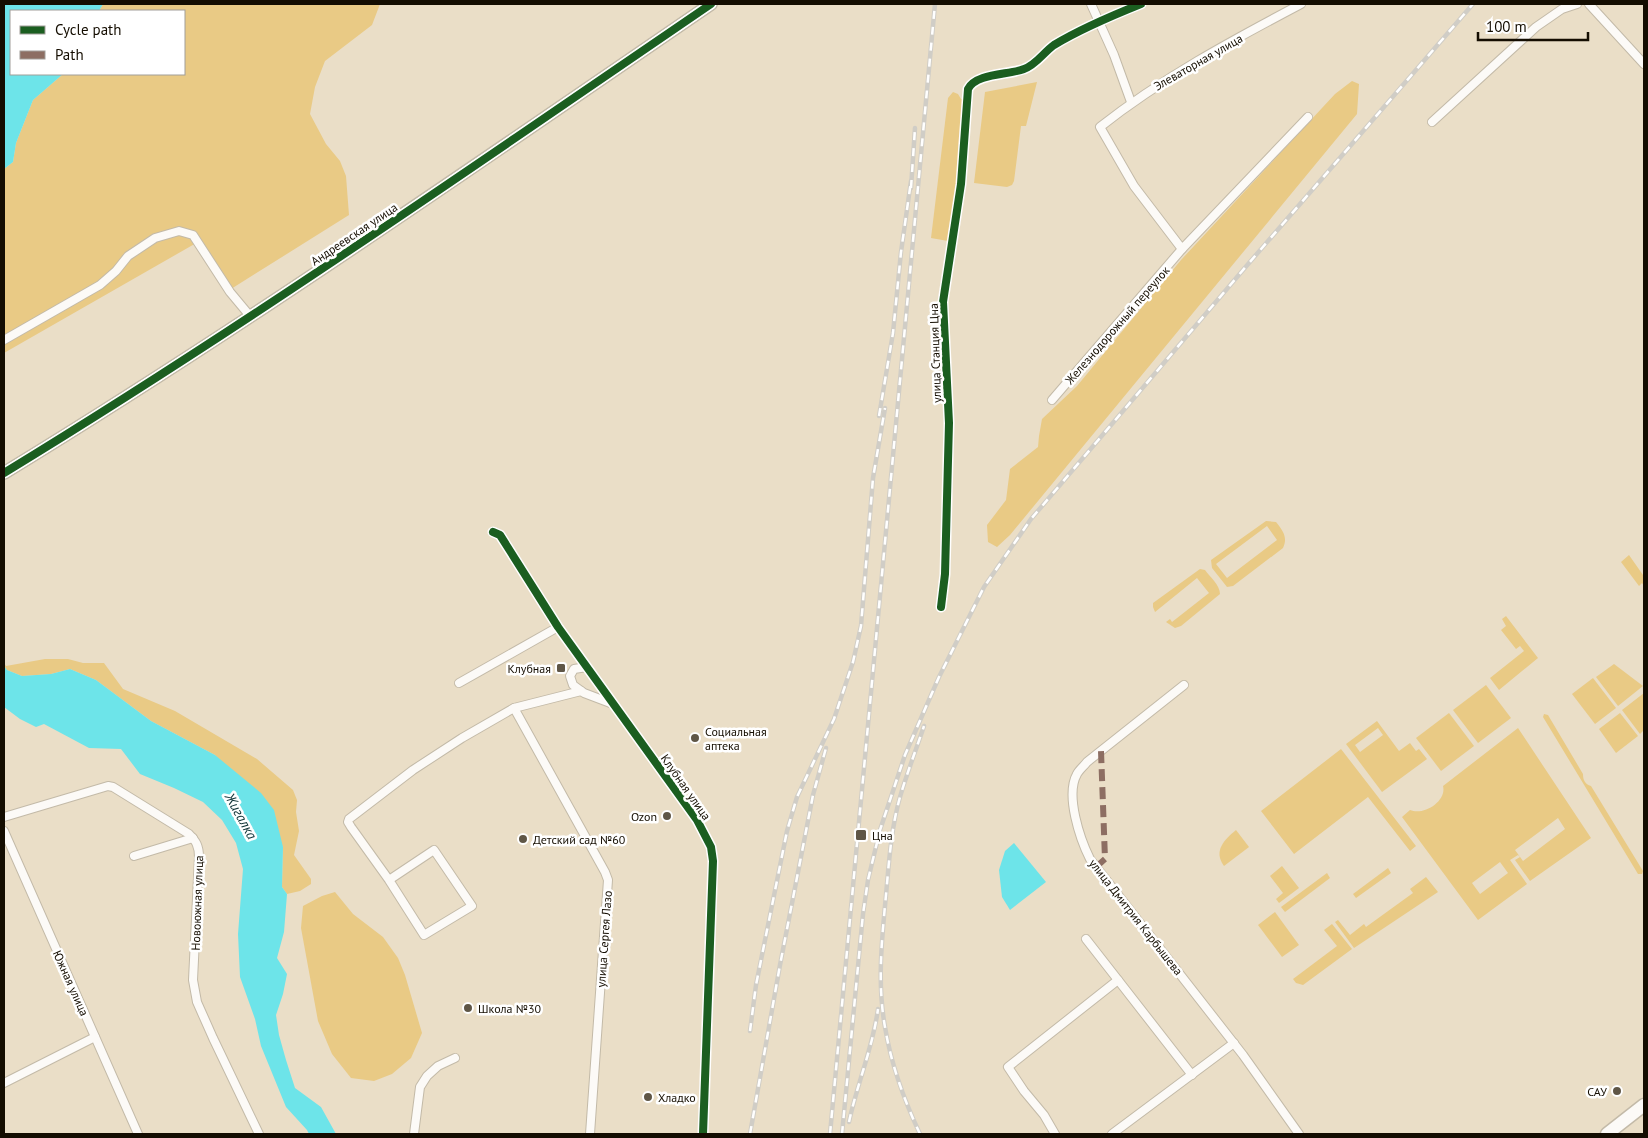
<svg xmlns="http://www.w3.org/2000/svg" width="1648" height="1138" viewBox="0 0 1648 1138" font-family="'PT Sans',sans-serif">
  <rect width="100%" height="100%" fill="#eadec7"/>
  <g fill="#e9ca85" fill-rule="evenodd">
    <polygon points="103,4 380,4 372,25 325,61 315,87 310,114 326,144 340,161 346,176 349,215 231,289 198,242 4,353 4,169 13,162 16,143 33,100 63,74 184,74 184,11 99,11"/>
    <polygon points="1352,81 1359,84 1357,114 1010,535 997,547 988,542 987,525 1006,500 1010,469 1038,447 1039,436 1042,419 1077,386 1181,260 1335,94"/>
    <polygon points="1037,82 1026,126 1021,126 1014,181 1012,185 1007,187 974,183 985,92"/>
    <polygon points="953,92 958,94 961,99 965,100 958,176 959,183 948,241 931,238 948,98"/>
    <path d="M1266,521L1276,522C1283,531 1288,537 1283,548L1233,586L1227,587L1212,568L1211,560ZM1267,526L1277,540L1227,578L1216,564Z"/>
    <polygon points="1629,555 1643,575 1644,574 1644,586 1642,583 1639,586 1621,562"/>
    <path d="M1200,569L1205,570C1210,577 1220,585 1220,594L1181,626L1175,628L1166,622L1170,619L1172,622L1209,593L1197,578L1155,612L1153,607V603Z"/>
    <polygon points="1506,616 1538,658 1499,690 1490,678 1524,651 1520,646 1516,649 1501,630 1506,626 1502,619"/>
    <polygon points="45,659 68,659 83,663 104,663 123,689 175,711 257,759 293,790 297,800 296,812 299,831 294,855 311,879 311,884 300,891 287,894 282,887 283,847 215,755 151,721 96,680 70,669 51,674 22,676 7,670 4,666 4,663 6,666"/>
    <polygon points="1614,664 1643,686 1618,706 1596,677"/>
    <polygon points="1593,678 1616,708 1595,724 1572,694"/>
    <polygon points="1486,685 1511,718 1478,743 1453,710"/>
    <polygon points="1644,693 1644,730 1640,734 1622,710"/>
    <polygon points="1449,713 1474,746 1441,771 1416,738"/>
    <polygon points="1620,713 1638,736 1616,753 1599,729"/>
    <path d="M1544,714L1548,715L1583,774C1583,780 1585,784 1591,786L1643,871L1642,874H1638L1543,717Z"/>
    <path d="M1377,721L1399,751L1410,743L1416,751L1419,749L1427,759L1382,792L1346,744ZM1378,728L1383,735L1360,752L1355,745Z"/>
    <path d="M1518,728L1591,838L1530,881L1515,860L1520,857L1518,855L1510,860L1527,884L1478,920L1402,817L1410,810C1424,816 1447,801 1443,786ZM1558,818L1565,829L1523,861L1515,850ZM1500,862L1508,873L1480,894L1472,883Z"/>
    <polygon points="1341,749 1416,846 1410,851 1368,797 1294,854 1261,811"/>
    <path d="M1236,830L1249,847L1224,866C1213,851 1224,840 1236,830Z"/>
    <polygon points="1282,866 1299,888 1279,903 1276,899 1283,893 1270,876"/>
    <polygon points="1388,868 1391,873 1356,898 1353,894"/>
    <polygon points="1327,873 1330,878 1285,912 1281,907"/>
    <polygon points="1426,877 1438,892 1354,948 1335,922 1338,920 1350,935 1364,924 1366,927 1413,893 1410,889"/>
    <polygon points="335,892 353,914 383,937 398,958 405,975 422,1033 411,1058 392,1074 374,1081 351,1078 332,1054 318,1021 301,928 303,906 322,896"/>
    <polygon points="1275,912 1299,945 1282,957 1258,925"/>
    <polygon points="1332,924 1352,949 1303,985 1296,983 1293,979 1337,946 1324,930"/>
  </g>
  <g fill="#6de4e9">
    <polygon points="4,4 103,4 99,11 11,11 11,74 63,74 33,100 16,143 13,162 4,169"/>
    <polygon points="4,666 7,670 22,676 51,674 70,669 96,680 151,721 215,755 261,793 274,810 283,847 282,887 287,894 284,932 277,958 287,974 283,994 276,1015 279,1035 286,1060 295,1088 321,1107 336,1134 309,1134 307,1130 286,1107 261,1046 255,1019 240,977 238,934 243,869 236,843 222,820 203,802 174,788 140,774 121,749 89,748 44,724 36,727 20,719 4,707"/>
    <polygon points="1014,843 1046,882 1010,910 1002,897 999,870 1005,851"/>
  </g>
  <g fill="none" stroke-linecap="round" stroke-linejoin="round">
    <g stroke="#c3baa8" stroke-width="10">
      <g id="street">
        <polyline points="1091,4 1114,55 1131,102"/>
        <path d="M1301,4C1231,41 1162,78 1100,127L1134,186L1182,249L1308,117"/>
        <polyline points="1589,4 1644,64"/>
        <polyline points="1432,122 1536,27 1562,9 1577,4"/>
        <polyline points="4,340 100,285 116,271 128,256 155,238 179,231 193,235 230,292 250,316"/>
        <polyline points="1052,400 1182,249"/>
        <polyline points="493,532 500,535 558,627 697,820 711,847 713,861 703,1134"/>
        <path d="M941,607L945,574L949,423L943,302L961,184L968,89C976,73 1009,75 1024,69C1036,65 1044,52 1054,45C1082,28 1111,16 1141,4"/>
        <polyline points="587,667 574,669 570,676 573,685 584,693 613,704"/>
        <polyline points="459,683 558,627"/>
        <path d="M1184,685L1087,762C1084,766 1079,770 1077,774C1065,795 1080,839 1090,859L1243,1055L1299,1134"/>
        <polyline points="514,708 605,872 608,880 590,1134"/>
        <path d="M4,817L108,786L113,787L189,834C196,841 199,846 199,857L193,980L197,1002L213,1038L259,1134"/>
        <polyline points="4,831 138,1134"/>
        <polyline points="134,856 193,838"/>
        <polyline points="389,880 434,850 472,906 424,935 389,880 351,827 348,822 349,819 413,770 462,738 514,708 581,691"/>
        <polyline points="1086,939 1118,980"/>
        <polyline points="4,1083 95,1037"/>
        <polyline points="414,1134 420,1087 427,1076 438,1066 455,1058"/>
        <polyline points="1055,1134 1044,1115 1024,1091 1008,1067 1118,980 1192,1075"/>
        <polyline points="1112,1134 1234,1043"/>
      </g>
    </g>
    <g stroke="#c3baa8" stroke-width="14">
      <path id="secondary" d="M4,473C181,365 353,249 524,132C586,89 649,47 711,4"/>
    </g>
    <g stroke="#c3baa8" stroke-width="15">
      <polyline id="primary" points="1607,1134 1644,1105"/>
    </g>
    <use href="#street" stroke="#fcfaf7" stroke-width="8"/>
    <use href="#secondary" stroke="#fcfaf7" stroke-width="11"/>
    <use href="#primary" stroke="#fcfaf7" stroke-width="12"/>
    <g stroke="#d0cdc6" stroke-width="4.5">
      <g id="rail">
        <polyline points="911,188 915,128"/>
        <polyline points="879,416 893,333 901,252 911,181"/>
        <polyline points="750,1031 756,985 787,831 797,797 834,719 853,662 861,626 873,478 885,408"/>
        <path d="M849,1122C857,1084 873,1047 878,1009"/>
        <polyline points="750,1134 780,965 813,795 826,748"/>
        <polyline points="830,1134 935,4"/>
        <polyline points="842,1134 863,914 868,880 880,830 905,755 939,677 984,587 1031,519 1249,263 1473,4"/>
        <path d="M920,1134C904,1100 891,1064 885,1027C877,983 882,938 886,895C889,862 891,829 900,797C907,773 916,750 924,726"/>
      </g>
    </g>
    <use href="#rail" stroke="#fff" stroke-width="2.5" stroke-dasharray="8" stroke-linecap="butt"/>
    <polyline stroke="#8d6e63" stroke-width="6" stroke-dasharray="12 6" stroke-linecap="butt" points="1096,867 1105,859 1101,751"/>
    <g stroke="#fff" stroke-width="11">
      <g id="cycleway">
        <path d="M4,473C181,365 353,249 524,132C586,89 649,47 711,4"/>
        <polyline points="493,532 500,535 558,627 697,820 711,847 713,861 703,1134"/>
        <path d="M941,607L945,574L949,423L943,302L961,184L968,89C976,73 1009,75 1024,69C1036,65 1044,52 1054,45C1082,28 1111,16 1141,4"/>
      </g>
    </g>
    <use href="#cycleway" stroke="#1b5e20" stroke-width="8"/>
  </g>
  <g fill="#5f5646" stroke="#fff" stroke-width="2">
    <rect x="556" y="663" width="10" height="10" rx="2.5"/>
    <circle cx="695" cy="738" r="5"/>
    <circle cx="667" cy="816" r="5"/>
    <rect x="855" y="829" width="12" height="12" rx="2.5"/>
    <circle cx="523" cy="839" r="5"/>
    <circle cx="468" cy="1008" r="5"/>
    <circle cx="1617" cy="1091" r="5"/>
    <circle cx="648" cy="1097" r="5"/>
  </g>
  <g text-anchor="middle" dominant-baseline="central" stroke-width="5" stroke-linejoin="round" paint-order="stroke">
    <g font-size="12" fill="#140d01" stroke="#fff">
      <text transform="translate(1198 62) rotate(-30)">Элеваторная улица</text>
      <text transform="translate(354 234) rotate(-34)">Андреевская улица</text>
      <text transform="translate(1117 325) rotate(-49)">Железнодорожный переулок</text>
      <text transform="translate(935 353) rotate(-92)">улица Станция Цна</text>
      <text transform="translate(686 787) rotate(55)">Клубная улица</text>
      <text transform="translate(197 903) rotate(-88)">Новоюжная улица</text>
      <text transform="translate(1136 917) rotate(52)">улица Дмитрия Карбышева</text>
      <text transform="translate(604 939) rotate(-86)">улица Сергея Лазо</text>
      <text transform="translate(71 983) rotate(66)">Южная улица</text>
    </g>
    <g font-size="12" fill="#140d01" stroke="#fff" text-anchor="start">
      <text x="551" y="668" text-anchor="end">Клубная</text>
      <text x="705" y="731">Социальная<tspan x="705" dy="14">аптека</tspan></text>
      <text x="657" y="816" text-anchor="end">Ozon</text>
      <text x="872" y="835">Цна</text>
      <text x="533" y="839">Детский сад №60</text>
      <text x="478" y="1008">Школа №30</text>
      <text x="1607" y="1091" text-anchor="end">САУ</text>
      <text x="658" y="1097">Хладко</text>
    </g>
    <g font-size="14" font-style="italic" fill="#0f3235" stroke="#fff">
      <text transform="translate(241 816) rotate(61)">Жигалка</text>
    </g>
  </g>
  <rect width="1648" height="1138" fill="none" stroke="#140d01" stroke-width="10"/>
  <rect x="10" y="10" width="175" height="65" fill="#ffffff" stroke="#a19e99"/>
  <rect x="20" y="26" width="25" height="8" fill="#1b5e20" stroke="#a19e99"/>
  <text x="55" y="35" font-size="15" fill="#140d01">Cycle path</text>
  <rect x="20" y="51" width="25" height="8" fill="#8d6e63" stroke="#a19e99"/>
  <text x="55" y="60" font-size="15" fill="#140d01">Path</text>
  <path d="M1478 32v8h110v-8" fill="none" stroke="#140d01" stroke-width="2.5"/>
  <text x="1486" y="32" font-size="15" fill="#140d01" stroke="#ffffff" stroke-width="4" paint-order="stroke">100 m</text>
</svg>
